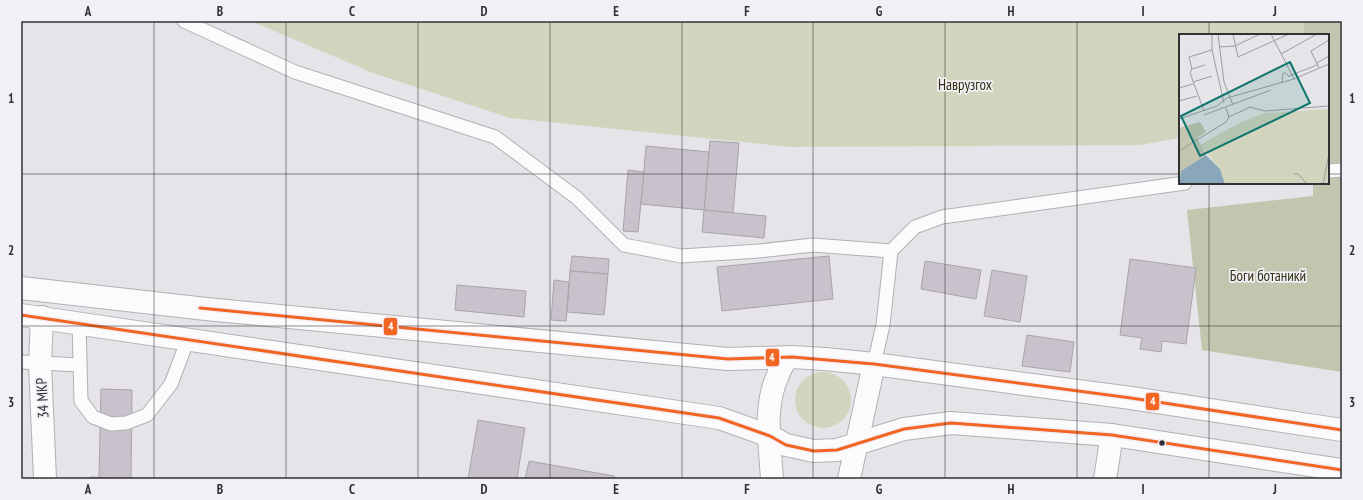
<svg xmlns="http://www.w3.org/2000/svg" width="1363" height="500" viewBox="0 0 1363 500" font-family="'PT Sans Narrow',sans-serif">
  <rect width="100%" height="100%" fill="#e6e4e8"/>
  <g fill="#d2d4be">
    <polygon points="251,21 1303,21 1304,35 1180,35 1180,138 1140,145 790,147 510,118 373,73"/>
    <circle cx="823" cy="400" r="28"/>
  </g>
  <polygon fill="#c3c5af" points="1303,21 1342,21 1342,372 1202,350 1187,210 1313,196 1313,183 1328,183 1328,35 1304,35"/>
  <g fill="#c8c2cc" stroke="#a7a5a8">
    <polygon points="710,141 739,143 733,213 704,210"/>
    <polygon points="646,146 709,152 704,210 641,204"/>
    <polygon points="628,170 644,172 638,232 623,231"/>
    <polygon points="704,210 766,216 764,238 702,232"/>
    <polygon points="572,256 609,259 608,274 570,271"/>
    <polygon points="829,256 833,299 722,311 717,267"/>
    <polygon points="1130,259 1196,268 1186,344 1162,341 1161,352 1140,349 1142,338 1120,335"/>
    <polygon points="925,261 981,270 976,299 921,289"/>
    <polygon points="992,270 1027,276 1020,322 984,316"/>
    <polygon points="570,271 608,274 604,315 567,312"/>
    <polygon points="554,280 569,282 566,321 551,320"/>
    <polygon points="457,285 526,291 524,317 455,310"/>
    <polygon points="1027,335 1074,342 1070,372 1022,366"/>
    <polygon points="101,389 132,390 131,478 99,478"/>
    <polygon points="478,420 525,428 517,479 468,479"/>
    <polygon points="529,461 614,476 616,479 525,479"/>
    <polygon points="90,477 142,479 90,479"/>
  </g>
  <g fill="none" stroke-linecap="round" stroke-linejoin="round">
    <g stroke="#b1b0b3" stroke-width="15">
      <g id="lane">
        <polyline points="184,21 295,72 495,137 577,198 624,245 681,256 759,251 813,245 891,251"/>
        <polyline points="1328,171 1342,170"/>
        <polyline points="79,323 81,401 93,417 111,424 126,423 147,415 171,384 188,339"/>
        <polyline points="21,362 80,365"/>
        <polyline points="874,364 883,325 891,251 915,227 942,217 1185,183"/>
      </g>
    </g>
    <g stroke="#b1b0b3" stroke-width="24">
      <g id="street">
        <polyline points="42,317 40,364 45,479"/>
        <polyline points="1105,479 1112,435"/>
      </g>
    </g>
    <g stroke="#b1b0b3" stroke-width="24">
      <g id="secondary">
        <path d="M772,479C770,445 763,407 778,375C780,369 783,364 786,359"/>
        <polyline points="849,479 874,364"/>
      </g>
    </g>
    <g stroke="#b1b0b3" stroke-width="24">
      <g id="highway">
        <polyline points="21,288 206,309 728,359 792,357 825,359 874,364 1131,398 1342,430"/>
        <polyline points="21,315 719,418 770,436 786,445 814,451 837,450 904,429 951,423 1112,435 1342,470"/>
      </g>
    </g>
    <use href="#lane" stroke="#fbfbfc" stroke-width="13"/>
    <use href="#street" stroke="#fbfbfc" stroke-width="22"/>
    <use href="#secondary" stroke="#fbfbfc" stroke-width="22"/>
    <use href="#highway" stroke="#fbfbfc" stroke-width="22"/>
    <g stroke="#f3eff7" stroke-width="6">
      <g id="bus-1">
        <polyline points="200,308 728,359 792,357 874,364 1131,398 1342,430"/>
        <polyline points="21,315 719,418 770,436 786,445 814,451 837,450 904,429 951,423 1112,435 1342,470"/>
      </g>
    </g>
    <use href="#bus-1" stroke="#f26522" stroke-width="3"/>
  </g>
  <path fill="none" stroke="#323033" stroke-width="1" stroke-opacity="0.55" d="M154,21V479M286,21V479M418,21V479M550,21V479M682,21V479M813,21V479M945,21V479M1077,21V479M1209,21V35M21,174H1180M1328,174H1342M1209,183V479M21,326H1342"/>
  <circle fill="#323033" stroke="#f3eff7" stroke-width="1.5" cx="1162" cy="443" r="3.5"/>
  <g text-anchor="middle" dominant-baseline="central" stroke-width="3.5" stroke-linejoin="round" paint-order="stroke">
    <g font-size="15" fill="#2f320e" stroke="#f3eff7">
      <text x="965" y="84">Наврузгох</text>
      <text x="1268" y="275">Боги ботаникй</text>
    </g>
    <g font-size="15" fill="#323033" stroke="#f3eff7">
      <text transform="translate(42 398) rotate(-93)">34 МКР</text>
    </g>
  </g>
  <g transform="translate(1179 34)">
    <rect width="150" height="150" fill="#e6e4e8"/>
    <path d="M150,75V150H46L41,135L21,111L62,88L85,79Z" fill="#d2d4be"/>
    <path d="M21,88L27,98L18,104L27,121L2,137L0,150V94Z" fill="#c3c5af"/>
    <path d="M27,121L41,135L46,150H0L2,137Z" fill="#8aa6ba"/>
    <path fill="none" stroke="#9e9ca0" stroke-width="1" d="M33,0V16L45,69M39,0L45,48L54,71M54,0L59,23L110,0M92,0L115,45M40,13L56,12L81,0M102,20L138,0M138,29L150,22M140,34L132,17L150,6M13,35L26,31M110,42L138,31M14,48L33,42M103,49L104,39H107L110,43M0,54L14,50M0,67L18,62M25,77L11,39L13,35L10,23L33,16M25,81L92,56M50,83L71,73L86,77L150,72M0,85L38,72L48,64L115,45L150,30M0,117L47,88L50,83L47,74M115,140H119L128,150M144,150L150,120"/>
    <path fill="#0f766e" fill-opacity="0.15" stroke="#0f766e" stroke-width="2" d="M111,28L131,69L21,122L2,82Z"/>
    <rect width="150" height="150" fill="none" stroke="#323033" stroke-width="2"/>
  </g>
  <g stroke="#f3eff7" stroke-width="1.5">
    <rect x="383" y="317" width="15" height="19" rx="4" fill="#f26522"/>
    <rect x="765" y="348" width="15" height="19" rx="4" fill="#f26522"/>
    <rect x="1145" y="392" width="15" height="19" rx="4" fill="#f26522"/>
  </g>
  <g font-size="11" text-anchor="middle" font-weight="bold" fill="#fff">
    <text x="391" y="330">4</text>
    <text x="772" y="361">4</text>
    <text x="1153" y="405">4</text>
  </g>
  <rect width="1363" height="500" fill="none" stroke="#f3eff7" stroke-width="44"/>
  <rect x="22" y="22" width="1319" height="456" fill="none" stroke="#323033" stroke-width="1.5"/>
  <g font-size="13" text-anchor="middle" font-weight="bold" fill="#323033">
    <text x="88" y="16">A</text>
    <text x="220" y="16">B</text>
    <text x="352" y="16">C</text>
    <text x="484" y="16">D</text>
    <text x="616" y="16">E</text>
    <text x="747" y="16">F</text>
    <text x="879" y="16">G</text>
    <text x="1011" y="16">H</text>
    <text x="1143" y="16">I</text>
    <text x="1275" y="16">J</text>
    <text x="11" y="103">1</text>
    <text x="1352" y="103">1</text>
    <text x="11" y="255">2</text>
    <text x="1352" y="255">2</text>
    <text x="11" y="407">3</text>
    <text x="1352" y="407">3</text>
    <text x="88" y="494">A</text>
    <text x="220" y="494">B</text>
    <text x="352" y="494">C</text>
    <text x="484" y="494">D</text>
    <text x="616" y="494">E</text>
    <text x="747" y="494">F</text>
    <text x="879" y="494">G</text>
    <text x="1011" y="494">H</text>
    <text x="1143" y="494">I</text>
    <text x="1275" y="494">J</text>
  </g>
</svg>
